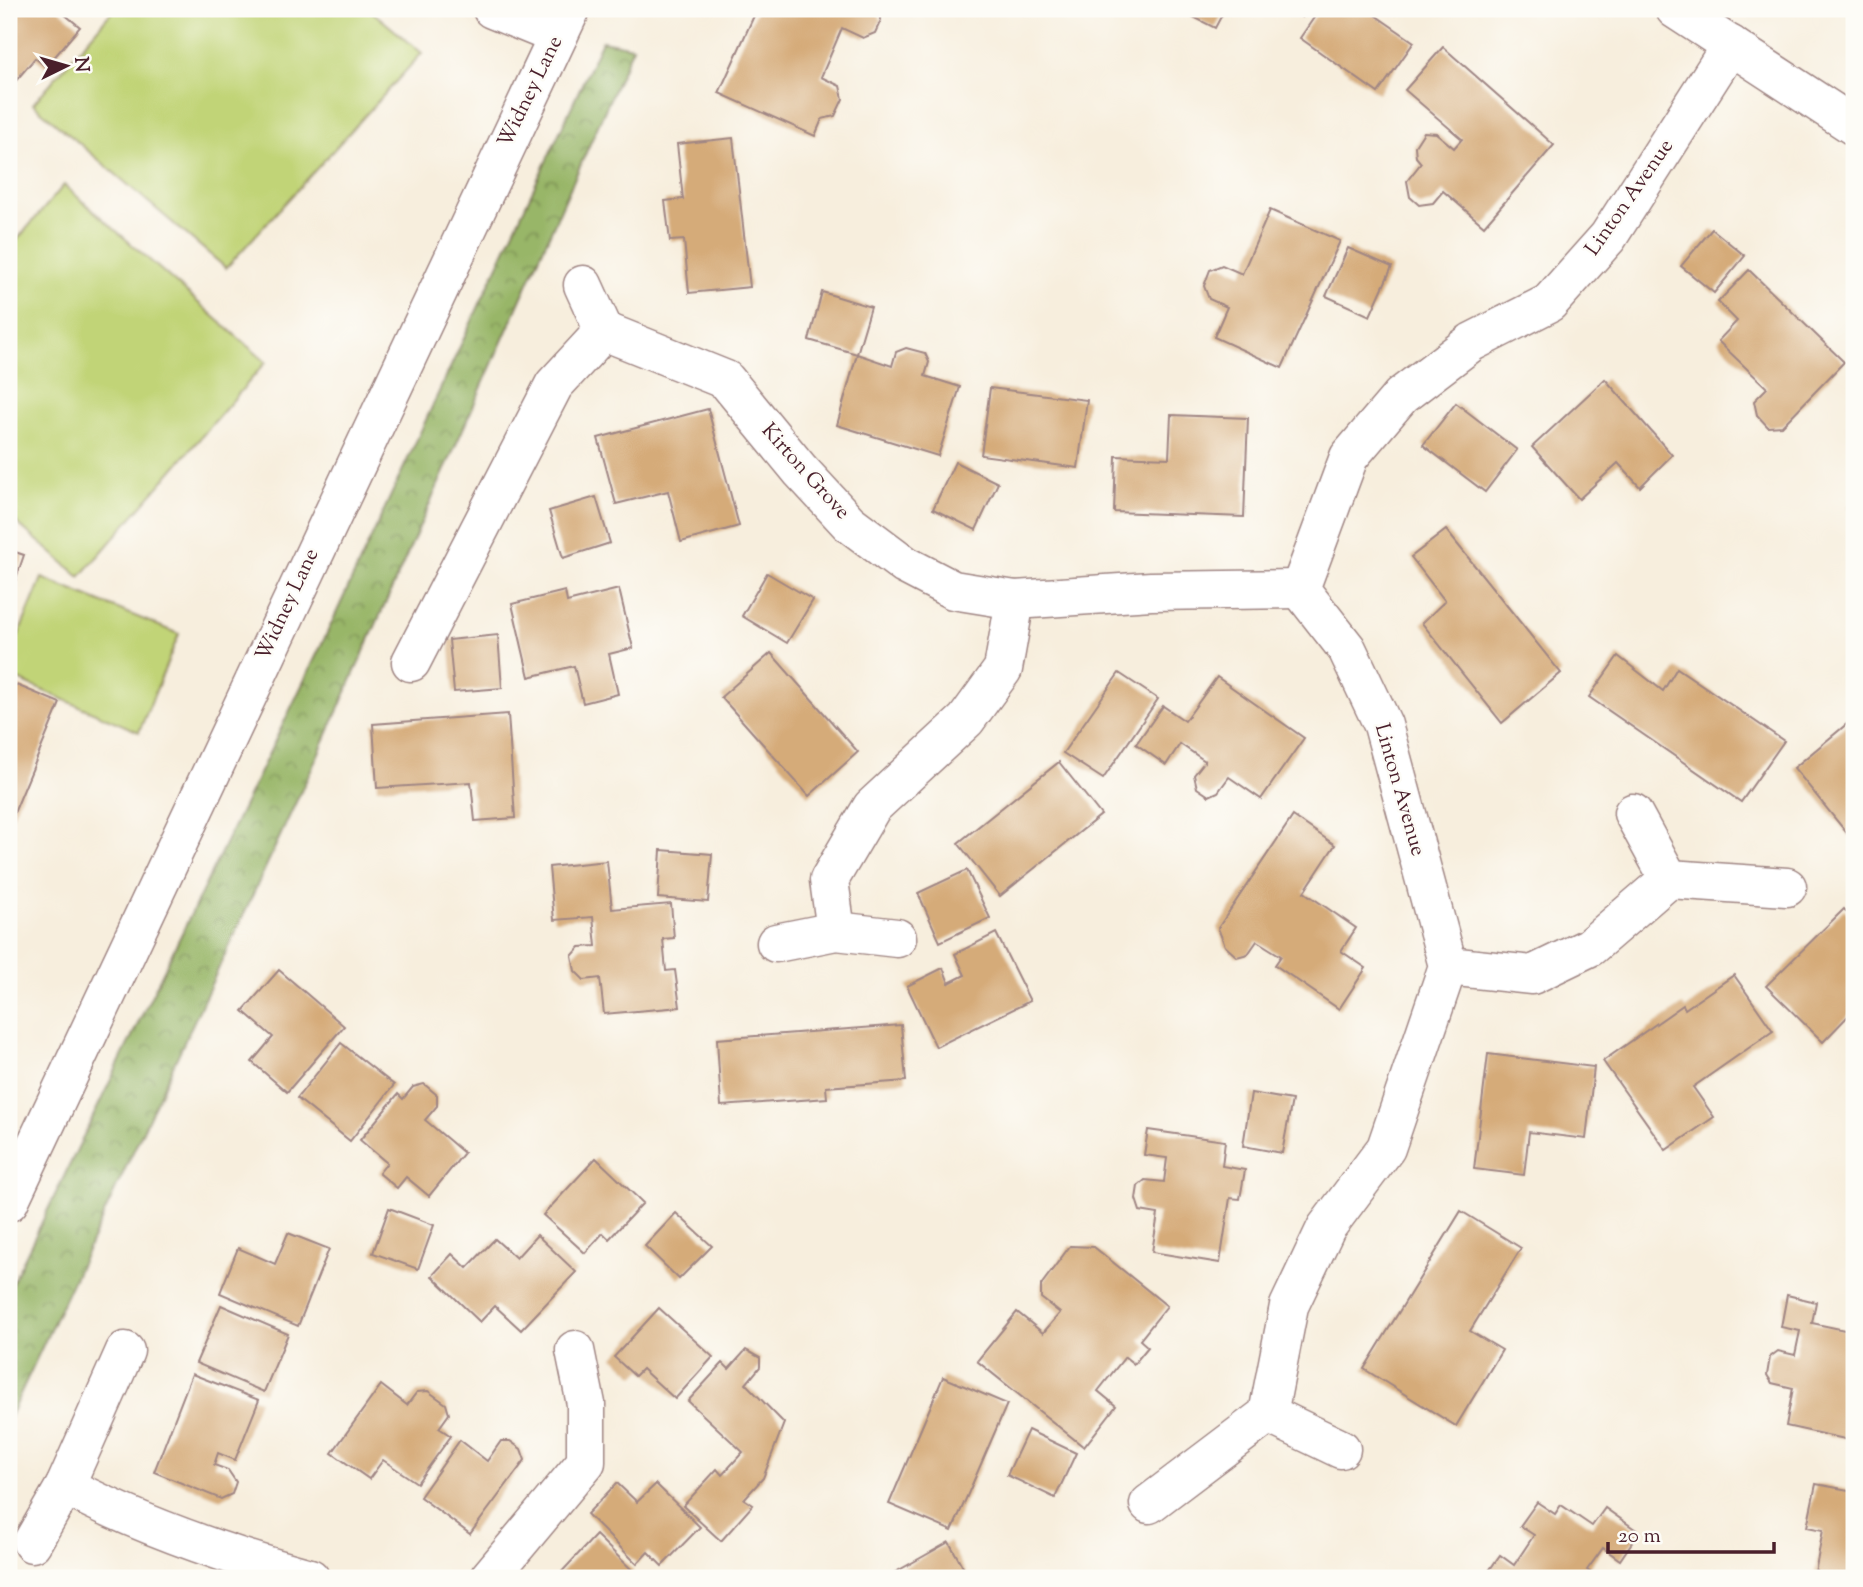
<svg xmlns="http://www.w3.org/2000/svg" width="1863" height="1587" viewBox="0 0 1863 1587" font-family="'Sorts Mill Goudy',serif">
  <defs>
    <pattern id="forest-crowns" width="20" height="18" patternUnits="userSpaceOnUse" patternTransform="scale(1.75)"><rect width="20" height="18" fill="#98b668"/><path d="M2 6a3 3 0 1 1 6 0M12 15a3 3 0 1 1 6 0" fill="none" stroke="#7e9356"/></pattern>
  </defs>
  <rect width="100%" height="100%" fill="#fdfcf7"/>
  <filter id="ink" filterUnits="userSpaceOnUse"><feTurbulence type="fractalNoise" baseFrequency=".0143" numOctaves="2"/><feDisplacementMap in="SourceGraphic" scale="14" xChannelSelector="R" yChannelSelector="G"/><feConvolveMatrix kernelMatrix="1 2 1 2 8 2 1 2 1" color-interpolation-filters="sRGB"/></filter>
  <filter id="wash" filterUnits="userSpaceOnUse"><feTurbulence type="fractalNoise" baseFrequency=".00686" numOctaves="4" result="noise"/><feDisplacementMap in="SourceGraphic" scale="28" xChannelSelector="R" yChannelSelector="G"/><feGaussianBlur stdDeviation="1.57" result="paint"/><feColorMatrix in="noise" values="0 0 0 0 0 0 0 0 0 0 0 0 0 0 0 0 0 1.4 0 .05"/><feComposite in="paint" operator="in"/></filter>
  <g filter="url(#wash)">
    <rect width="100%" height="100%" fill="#f7eedd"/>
    <polygon fill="url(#forest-crowns)" stroke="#716a4a" stroke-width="2" points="602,41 633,47 317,757 9,1418 9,1290 320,648"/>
    <g fill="#c1d477" stroke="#867a51" stroke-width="2">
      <polygon points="114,9 369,9 422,53 226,268 33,104"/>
      <polygon points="64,185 266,362 80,577 9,516 9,249"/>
      <polygon points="42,578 179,634 139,732 9,676 9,658"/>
    </g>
    <g id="blocks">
      <g fill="#d5ab79">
        <polygon points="9,9 58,9 80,27 46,67 35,58 9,89"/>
        <polygon points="757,9 877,9 881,20 875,33 863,38 842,28 821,77 840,86 843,99 835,116 822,119 815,136 719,93"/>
        <polygon points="1178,9 1225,9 1215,28"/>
        <polygon points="1288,9 1306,9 1302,17"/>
        <polygon points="1320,9 1366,9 1414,42 1378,93 1300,38"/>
        <polygon points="1443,47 1554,145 1484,226 1443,191 1433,203 1419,205 1410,197 1407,181 1421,163 1416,157 1415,146 1424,132 1436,133 1454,148 1462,139 1405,90"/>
        <polygon points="733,138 750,287 689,293 684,240 670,241 665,201 683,199 677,144"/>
        <polygon points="1270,210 1340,241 1282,368 1214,337 1227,307 1209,299 1204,286 1210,270 1222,265 1242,274"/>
        <polygon points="1712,229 1745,256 1714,293 1681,266"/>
        <polygon points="1348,248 1392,267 1370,316 1326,296"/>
        <polygon points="1749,270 1844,362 1782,426 1768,427 1757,415 1754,401 1767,388 1718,341 1737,321 1718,302"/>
        <polygon points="822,292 871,307 857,354 809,340"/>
        <polygon points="906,348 925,353 929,362 925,376 960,387 938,456 837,425 857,354 892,366 896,352"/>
        <polygon points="1605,379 1672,455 1640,487 1618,463 1579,499 1532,447"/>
        <polygon points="990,388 1087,400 1078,468 981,455"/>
        <polygon points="1456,403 1517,450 1485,492 1423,445"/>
        <polygon points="708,409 739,526 681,542 668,491 616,504 598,438"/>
        <polygon points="1171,415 1248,418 1244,517 1114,512 1116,456 1169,458"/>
        <polygon points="955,462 998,483 976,530 933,509"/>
        <polygon points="1854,495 1854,512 1848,508"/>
        <polygon points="596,497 610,543 563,558 549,511"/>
        <polygon points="1446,530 1561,673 1502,723 1422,623 1445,601 1411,557"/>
        <polygon points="9,550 24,555 9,599"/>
        <polygon points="767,573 813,600 787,643 742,616"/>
        <polygon points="619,589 633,648 609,654 618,694 583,703 574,666 529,677 512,604 565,591 567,602"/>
        <polygon points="498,635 502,688 454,692 449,640"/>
        <polygon points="771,653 858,752 809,796 721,697"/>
        <polygon points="1618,656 1663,691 1677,668 1784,741 1741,802 1589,697"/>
        <polygon points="1119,673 1158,699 1103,779 1063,753"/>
        <polygon points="1217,677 1304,738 1261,799 1229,777 1218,792 1209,796 1197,788 1194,775 1205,761 1180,744 1166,765 1136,744 1163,706 1185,721"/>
        <polygon points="9,682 60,703 9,825"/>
        <polygon points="508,714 515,818 475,821 471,782 377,788 373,724"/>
        <polygon points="1854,718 1854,842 1794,768"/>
        <polygon points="1059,762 1101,815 1000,896 958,843"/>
        <polygon points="1293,816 1335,845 1304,892 1356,928 1341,951 1366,968 1339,1009 1275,965 1281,956 1257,941 1248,954 1237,957 1225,946 1218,928"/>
        <polygon points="661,850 712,854 708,902 658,898"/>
        <polygon points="607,861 612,909 671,904 674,938 663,939 666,971 675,970 680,1007 604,1014 600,978 584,980 575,971 572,956 580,947 596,946 593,917 554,920 549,867"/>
        <polygon points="967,870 990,918 940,942 918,893"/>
        <polygon points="1844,909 1854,919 1854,1016 1851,1013 1823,1042 1766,986"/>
        <polygon points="996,933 1030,1001 936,1047 907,986 943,968 949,983 965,975 955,954"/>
        <polygon points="279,970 344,1026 287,1092 252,1062 273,1037 243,1011"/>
        <polygon points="1734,975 1773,1031 1693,1087 1714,1117 1666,1150 1603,1061 1683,1005 1685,1009"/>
        <polygon points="901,1025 906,1081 826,1087 827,1098 721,1106 717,1039"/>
        <polygon points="341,1043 394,1085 350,1141 297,1098"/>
        <polygon points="1488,1054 1594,1067 1586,1139 1529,1132 1524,1175 1474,1169"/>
        <polygon points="424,1084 437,1095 437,1106 425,1120 464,1153 429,1196 406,1177 397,1188 379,1173 387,1163 360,1140 398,1094 403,1099 413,1087"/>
        <polygon points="1251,1093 1292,1100 1282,1153 1243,1146"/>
        <polygon points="1148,1130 1225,1141 1222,1166 1245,1170 1240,1199 1230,1198 1220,1263 1152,1252 1158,1214 1140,1211 1136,1199 1138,1186 1145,1180 1164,1182 1167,1158 1144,1155"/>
        <polygon points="596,1158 643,1203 609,1239 603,1233 585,1253 543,1215"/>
        <polygon points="389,1208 434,1225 418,1269 373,1253"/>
        <polygon points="1461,1211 1521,1248 1470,1331 1502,1350 1456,1426 1364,1369"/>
        <polygon points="676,1213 712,1246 679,1279 645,1246"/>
        <polygon points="288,1233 329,1249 298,1326 220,1293 238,1248 275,1264"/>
        <polygon points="537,1235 576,1272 521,1330 495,1306 480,1322 432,1276 452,1254 467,1268 495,1239 516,1258"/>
        <polygon points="1070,1246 1094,1247 1167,1306 1140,1340 1148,1347 1134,1364 1125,1357 1098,1391 1116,1406 1084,1447 977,1361 1017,1312 1043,1333 1060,1313 1041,1298 1041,1285"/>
        <polygon points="1787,1295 1816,1302 1812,1323 1854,1332 1854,1441 1786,1426 1793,1388 1772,1383 1767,1375 1770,1357 1778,1351 1795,1355 1800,1331 1781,1327"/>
        <polygon points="221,1305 288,1334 264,1392 196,1363"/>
        <polygon points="659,1308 713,1357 675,1399 642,1369 635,1376 614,1357"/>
        <polygon points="746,1350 760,1358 760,1367 746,1384 784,1423 763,1478 744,1499 753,1505 721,1541 683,1506 717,1469 722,1475 743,1452 688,1401 723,1363 729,1369"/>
        <polygon points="192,1374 259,1400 235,1460 218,1453 214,1465 228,1470 236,1482 232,1494 221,1499 154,1472"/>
        <polygon points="943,1377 1007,1404 952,1531 889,1504"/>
        <polygon points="381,1385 407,1405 417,1392 428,1391 446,1404 449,1414 439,1428 451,1436 417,1483 383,1460 369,1479 332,1453"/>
        <polygon points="1028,1430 1076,1453 1055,1498 1007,1475"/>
        <polygon points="460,1440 487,1461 501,1441 510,1441 521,1449 525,1460 470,1534 420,1497"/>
        <polygon points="617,1483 637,1502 656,1484 700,1527 662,1566 648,1552 637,1564 587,1514"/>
        <polygon points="1816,1484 1854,1491 1854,1578 1814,1578 1823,1530 1807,1527"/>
        <polygon points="1537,1502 1555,1514 1561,1505 1592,1526 1605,1508 1639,1532 1620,1560 1603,1548 1587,1570 1598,1578 1484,1578 1500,1555 1514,1565 1534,1535 1520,1526"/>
        <polygon points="596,1535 633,1571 629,1578 556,1578"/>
        <polygon points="949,1542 969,1578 885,1578"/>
      </g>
    </g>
  </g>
  <g filter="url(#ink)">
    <use href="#blocks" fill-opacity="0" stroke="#a08684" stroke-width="2"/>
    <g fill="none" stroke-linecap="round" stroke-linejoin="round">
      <g stroke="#a08684" stroke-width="41">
        <g id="minor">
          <polyline points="492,9 558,36"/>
          <polyline points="1675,9 1854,126"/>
          <polyline points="583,285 604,331"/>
          <polyline points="411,662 554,385 604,331 726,380 800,470 849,523 905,565 953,590 1015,600 1151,591 1300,589"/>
          <polyline points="1633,813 1669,879"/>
          <polyline points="836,931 829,880 872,807 966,720 1003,669 1015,600"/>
          <polyline points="776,943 836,931 897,938"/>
          <polyline points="1448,966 1532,975 1590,947 1669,879 1787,887"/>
          <polyline points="9,1202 571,9"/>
          <path d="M125,1351L65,1486C143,1526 225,1555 310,1578"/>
          <polyline points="1268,1414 1341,1449"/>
          <polyline points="1149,1504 1268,1414 1289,1306 1326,1228 1386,1148 1448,966 1383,725 1347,649 1300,589 1349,457 1401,396 1472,342 1549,303 1608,237 1731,45"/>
          <polyline points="32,1543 65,1486"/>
          <polyline points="489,1578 586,1462 586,1404 575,1350"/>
        </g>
      </g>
      <use href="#minor" stroke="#fff" stroke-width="38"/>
    </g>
  </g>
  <g text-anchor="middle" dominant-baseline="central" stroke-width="5" stroke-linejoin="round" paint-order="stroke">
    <g font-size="21" fill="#4a1f2b" stroke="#fdfcf7">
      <text transform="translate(531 92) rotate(-64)">Widney Lane</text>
      <text transform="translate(1630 198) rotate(-55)">Linton Avenue</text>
      <text transform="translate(805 472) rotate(48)">Kirton Grove</text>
      <text transform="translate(288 605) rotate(-65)">Widney Lane</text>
      <text transform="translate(1399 790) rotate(74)">Linton Avenue</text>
    </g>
  </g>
  <rect width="1863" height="1587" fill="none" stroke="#fdfcf7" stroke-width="35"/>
  <g transform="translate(66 66) rotate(85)" stroke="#fdfcf7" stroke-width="5" paint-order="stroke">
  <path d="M0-5L12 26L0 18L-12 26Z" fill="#4a1f2b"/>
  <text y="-10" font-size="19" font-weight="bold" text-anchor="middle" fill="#4a1f2b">N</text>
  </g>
  <path d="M1608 1542v10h166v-10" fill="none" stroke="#4a1f2b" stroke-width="3.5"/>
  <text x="1618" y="1542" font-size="21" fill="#4a1f2b" stroke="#fdfcf7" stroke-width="5" paint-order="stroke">20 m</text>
</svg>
